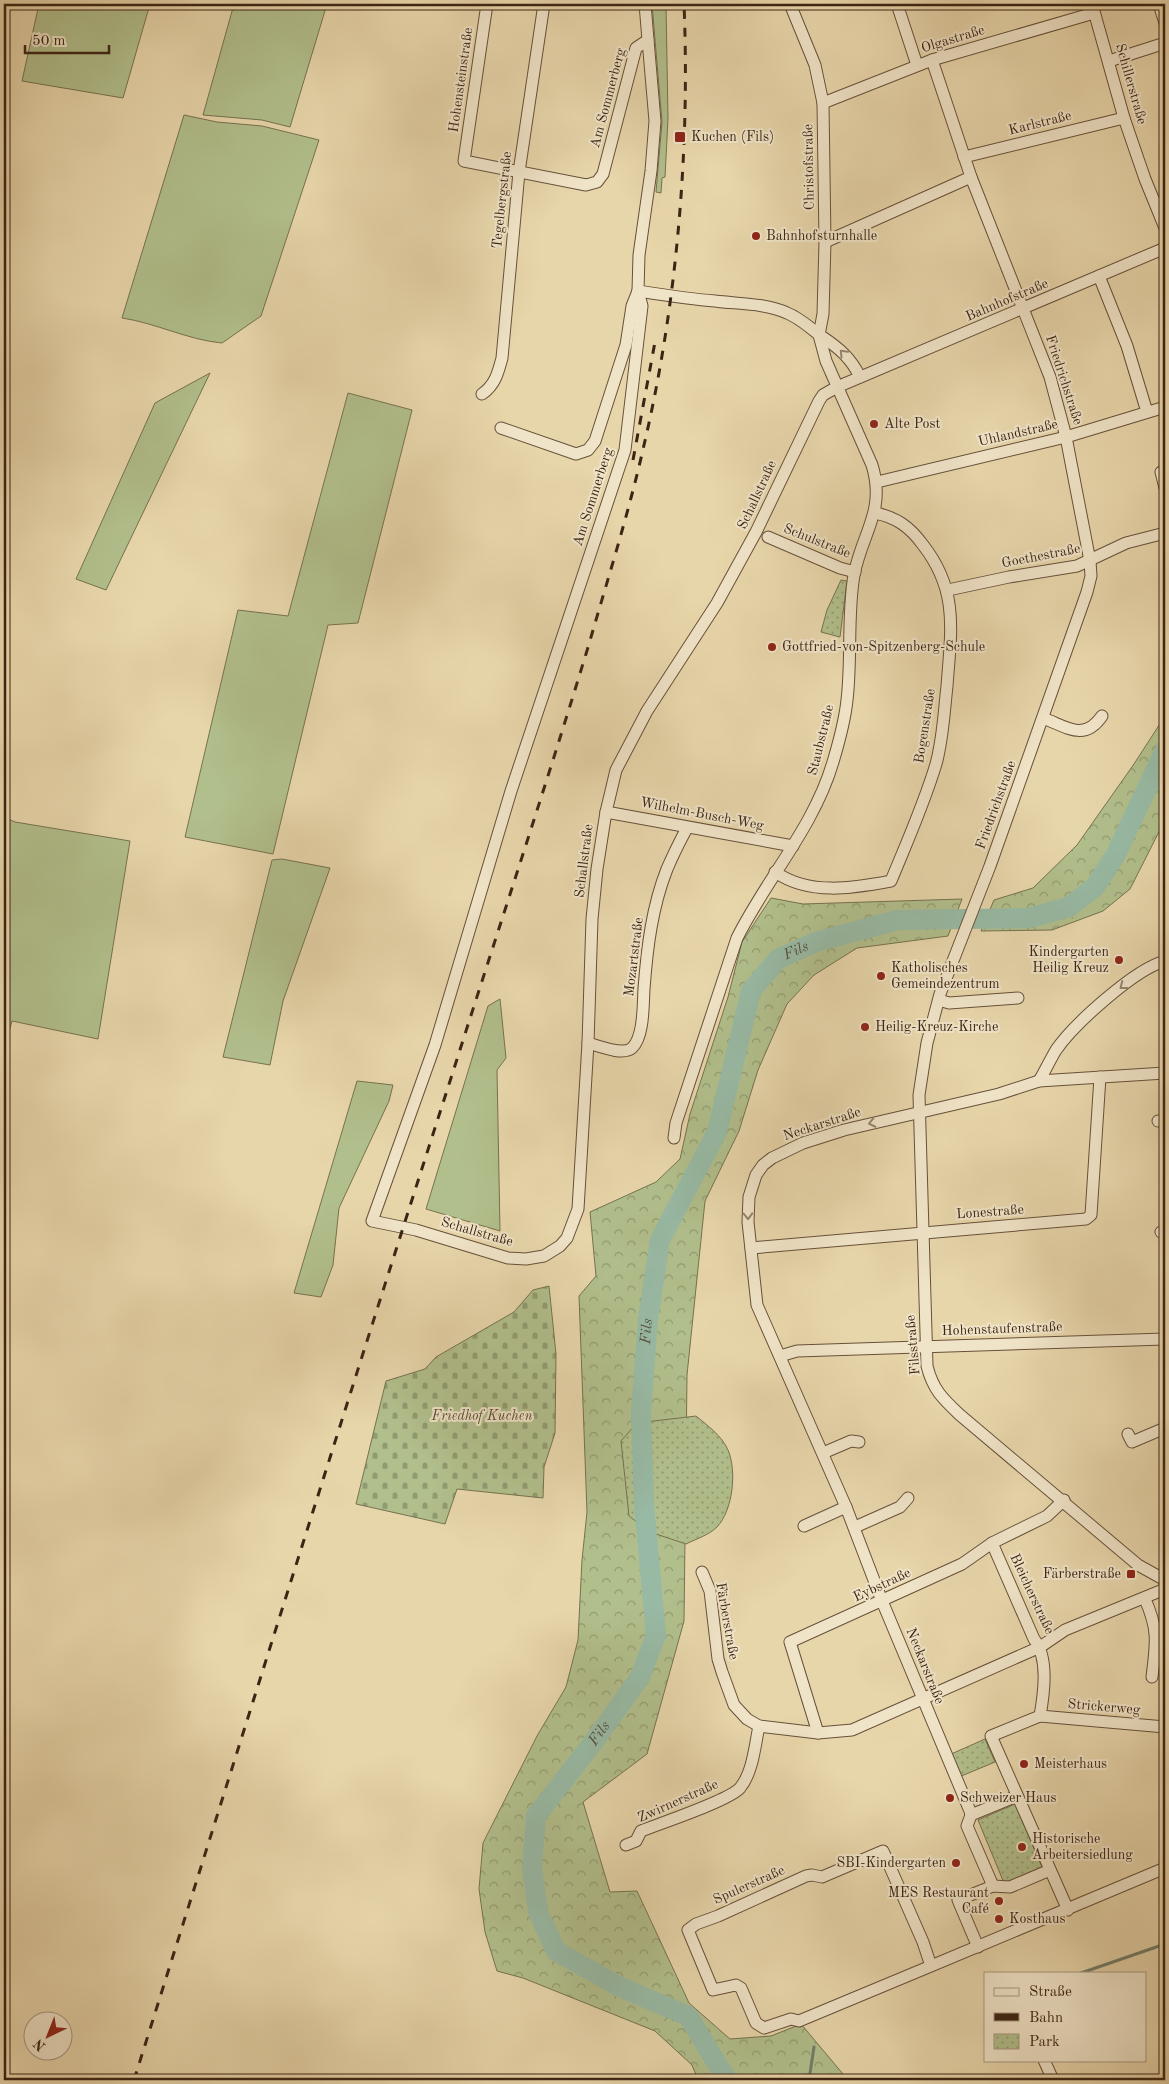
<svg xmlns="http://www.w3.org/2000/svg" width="1169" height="2084" viewBox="0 0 1169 2084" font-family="'Old Standard TT',serif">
  <defs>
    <pattern id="forest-crowns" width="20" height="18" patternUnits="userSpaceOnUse" patternTransform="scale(1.25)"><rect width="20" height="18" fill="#b1bf8c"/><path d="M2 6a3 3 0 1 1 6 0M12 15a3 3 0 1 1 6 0" fill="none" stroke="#919b71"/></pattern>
    <pattern id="cemetery-stones" width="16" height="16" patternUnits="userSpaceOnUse" patternTransform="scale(1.25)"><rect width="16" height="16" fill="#b1bf8c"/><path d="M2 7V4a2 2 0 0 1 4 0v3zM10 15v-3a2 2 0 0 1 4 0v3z" fill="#919b71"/></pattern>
    <pattern id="park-dots" width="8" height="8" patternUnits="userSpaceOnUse" patternTransform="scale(1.25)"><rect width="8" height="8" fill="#b1bf8c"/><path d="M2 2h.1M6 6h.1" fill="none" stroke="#919b71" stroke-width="1.8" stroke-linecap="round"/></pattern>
  </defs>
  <rect width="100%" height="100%" fill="#e8d6ab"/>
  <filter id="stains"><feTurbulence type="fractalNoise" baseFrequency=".004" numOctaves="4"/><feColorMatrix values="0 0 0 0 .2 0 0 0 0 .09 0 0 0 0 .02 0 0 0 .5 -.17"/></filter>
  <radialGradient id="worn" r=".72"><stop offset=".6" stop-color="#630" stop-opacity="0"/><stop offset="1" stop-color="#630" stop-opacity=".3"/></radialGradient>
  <g fill="#b1bf8c" stroke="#767250">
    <polygon points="39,4 150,4 123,98 22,81"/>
    <polygon points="234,4 327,4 290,127 262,120 203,115"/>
    <polygon points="652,4 666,4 668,119 665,177 662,178 661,193 656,192 662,122"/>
    <path d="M184,115L217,122L262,126L319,140L261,316L222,343C188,340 156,323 122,318Z"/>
    <polygon points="210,373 106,590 76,579 155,403"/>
    <polygon points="348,393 412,410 358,623 328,625 273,854 185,837 238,610 288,616"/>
    <polygon points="4,817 15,822 130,841 98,1039 12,1021 4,1049"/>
    <polygon points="282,859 330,868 283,1001 270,1065 223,1057 272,860"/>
    <polygon points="500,999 506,1058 497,1070 500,1231 426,1209 488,1006"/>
    <polygon points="357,1081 393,1085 389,1101 339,1208 333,1265 321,1297 294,1293"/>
  </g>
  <g fill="url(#forest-crowns)" stroke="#767250">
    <polygon points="1165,716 1165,820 1130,889 1103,911 1052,930 981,931 994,900 1033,888 1077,845 1134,764"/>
    <polygon points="771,898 803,904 962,899 948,936 857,948 814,975 787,1004 758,1070 739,1131 705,1201 687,1375 684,1621 647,1754 583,1802 610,1892 637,1891 689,2003 730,2039 771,2036 801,2024 848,2080 698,2080 692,2065 655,2031 523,1978 497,1971 485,1932 479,1889 483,1843 537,1736 566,1687 578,1640 582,1560 587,1512 579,1296 596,1276 590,1212 656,1182 680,1159 690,1114 728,997 742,942"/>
  </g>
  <polygon fill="url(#cemetery-stones)" stroke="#767250" points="549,1286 556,1354 555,1433 544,1467 543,1498 457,1489 445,1524 356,1504 386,1381 425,1369 436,1357 514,1312 533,1290"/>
  <g fill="url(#park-dots)" stroke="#767250">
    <polygon points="841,580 847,581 840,637 821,632 827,610"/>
    <path d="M696,1416C707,1425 722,1436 728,1450C737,1471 733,1510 717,1527C709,1535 696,1539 686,1544L650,1532L629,1516L621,1441L637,1423Z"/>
    <polygon points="985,1739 995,1762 959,1777 949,1755"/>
    <polygon points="1015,1804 1042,1867 1004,1883 978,1820"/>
  </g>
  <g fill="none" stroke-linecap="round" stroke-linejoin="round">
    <g stroke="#737e6b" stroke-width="3">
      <polyline points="1081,1973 1165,1944"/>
      <polyline points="809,2080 814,2047"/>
    </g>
    <path stroke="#98baa5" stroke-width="20" id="s1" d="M727,2080L688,2016L618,1986L556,1951L538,1912L532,1867L536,1816L595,1740L640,1677L656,1635L644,1504L641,1412L648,1319L660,1240L717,1132L751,991L778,959L816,942L897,920L1029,918L1069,907L1095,887L1115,856L1165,750"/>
    <g stroke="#67503a" stroke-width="13">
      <g id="street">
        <polyline points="487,4 464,161 586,185 597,182 603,174 636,48 648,40 645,4"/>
        <polyline points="897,4 917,65"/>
        <polyline points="1092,4 1124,118 1145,179 1165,228"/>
        <polyline points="1159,4 1165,23"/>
        <polyline points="648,40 655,121 651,171 639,255 638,291 642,306 625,450 511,791 435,1045 372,1221 416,1230 508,1258 526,1259 544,1256 560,1246 567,1238 578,1209 588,1043 592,919 597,869 606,812 616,770 647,711 717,603 756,532 819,401 823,395 837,387 1165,248"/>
        <path d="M932,60L971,177L1050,377L1066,437L1090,561L1091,576L1087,592L990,866L940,994L927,1043L919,1095L927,1366C933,1390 943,1399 960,1415L1138,1565L1165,1580"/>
        <polyline points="1109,61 1165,43"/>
        <polyline points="823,103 932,60 1094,13"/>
        <polyline points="964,157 1124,118"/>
        <polyline points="825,242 971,177"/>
        <polyline points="1099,276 1127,346 1147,412"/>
        <path d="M638,291C664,295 689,299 715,301C738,304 765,303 787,313C800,318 810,328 821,336C839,348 851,358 860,377"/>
        <path d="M482,394C495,385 498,373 502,358L519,172L544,4"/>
        <polyline points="501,428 576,454 588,450 595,441 626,345 632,306 638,291"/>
        <polyline points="1161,472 1165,488"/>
        <polyline points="877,482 1066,437 1165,407"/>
        <polyline points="768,537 840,568 855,572"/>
        <polyline points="948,590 1009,577 1077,566 1126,543 1165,533"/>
        <path d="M1043,718C1067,727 1084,742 1102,716"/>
        <polyline points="606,812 793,846"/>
        <path d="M775,872C810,896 853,888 891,881C907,842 924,804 936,764C943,739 944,712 947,686C951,631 959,591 923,545C910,527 896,517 875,513"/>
        <polyline points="939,1000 949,1003 1018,998"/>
        <path d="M588,1043C599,1046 623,1056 632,1048C644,1037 643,1005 644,989C647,948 652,907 667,869C673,855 680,841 687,828"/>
        <path d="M1039,1081C1045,1071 1050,1060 1056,1050C1074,1024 1135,969 1165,961"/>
        <polyline points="1158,1121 1165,1121"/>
        <path d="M674,1138L676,1123L737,938C767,878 814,827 833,762C839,742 845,720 847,700C852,658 847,616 854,575C862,533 886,511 872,465L826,361L819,335L823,314L825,242L823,103L815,65L790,4"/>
        <polyline points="1161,1232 1165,1232"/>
        <polyline points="751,1248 1086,1219 1091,1215 1100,1077"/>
        <polyline points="780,1356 797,1351 1165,1339"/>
        <polyline points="1128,1434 1132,1442 1165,1428"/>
        <polyline points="823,1453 851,1441 859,1442"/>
        <polyline points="804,1526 846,1507"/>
        <polyline points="855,1527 900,1507 908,1498"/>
        <path d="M992,1543L1034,1639C1049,1658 1044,1693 1040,1716"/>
        <polyline points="702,1572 710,1591 718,1659 722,1672 734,1705 747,1719 759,1726 818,1733 852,1730 1040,1647 1065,1630 1165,1589"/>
        <path d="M1145,1599C1159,1631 1156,1643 1152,1677"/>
        <polyline points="818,1733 790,1642 962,1564 992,1543 1047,1516 1064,1500"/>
        <polyline points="971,1815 1017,1796"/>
        <path d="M626,1845L636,1841L641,1831C661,1823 728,1801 740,1788C753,1772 755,1745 759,1726"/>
        <polyline points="993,1886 967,1826 971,1815 970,1811 882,1601 846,1507 757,1305 748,1222 749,1197 756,1175 763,1165 772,1158 803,1143 844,1130 999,1094 1039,1081 1165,1073"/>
        <polyline points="1068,1910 991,1736 1040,1716 1165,1727"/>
        <polyline points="978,1947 958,1900 993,1886 1010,1887 1050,1870"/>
        <polyline points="931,1966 799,2021 791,2019 764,2028 756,2023 741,1988 736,1985 713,1990 688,1930 696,1924 718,1916 806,1876 812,1875 822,1877 883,1851 923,1942 931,1966 1165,1868"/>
        <polyline points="1044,2060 1053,2080"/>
      </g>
    </g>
    <use href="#street" stroke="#f0e4c8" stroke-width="11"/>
    <g stroke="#3c2414" stroke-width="3" stroke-dasharray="9 9" stroke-linecap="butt">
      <polyline points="633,460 655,342"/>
      <path d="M134,2080C239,1746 344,1411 451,1078C497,933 545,789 589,644C608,578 629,512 644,445C677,305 690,148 684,4"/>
    </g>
  </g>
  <defs><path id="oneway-chevron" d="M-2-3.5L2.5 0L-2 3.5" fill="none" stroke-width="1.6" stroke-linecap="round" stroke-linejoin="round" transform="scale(1.25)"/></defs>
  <g stroke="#96846e">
    <use href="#oneway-chevron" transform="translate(843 353) rotate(-133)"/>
    <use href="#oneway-chevron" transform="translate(1123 986) rotate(142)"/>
    <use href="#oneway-chevron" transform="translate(872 1123) rotate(168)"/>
    <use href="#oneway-chevron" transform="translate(748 1216) rotate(89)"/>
  </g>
  <g fill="#8f2418" stroke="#f0e4c8" stroke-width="2">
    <rect x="674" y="131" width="12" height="12" rx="2.5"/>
    <circle cx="756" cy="236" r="5"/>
    <circle cx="874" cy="424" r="5"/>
    <circle cx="772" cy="647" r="5"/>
    <circle cx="1119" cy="960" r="5"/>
    <circle cx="881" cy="976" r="5"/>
    <circle cx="865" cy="1027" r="5"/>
    <rect x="1126" y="1569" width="10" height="10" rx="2.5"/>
    <circle cx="1024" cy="1764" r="5"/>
    <circle cx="950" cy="1798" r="5"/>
    <circle cx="1022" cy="1847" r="5"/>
    <circle cx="956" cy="1863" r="5"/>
    <circle cx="999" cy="1901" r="5"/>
    <circle cx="999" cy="1919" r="5"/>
  </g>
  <g text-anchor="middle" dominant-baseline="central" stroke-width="4" stroke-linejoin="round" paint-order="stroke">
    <g font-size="14" fill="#3c2414" stroke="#f0e4c8">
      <text transform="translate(953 39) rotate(-17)">Olgastraße</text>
      <text transform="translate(461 80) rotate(-82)">Hohensteinstraße</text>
      <text transform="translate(1131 84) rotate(74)">Schillerstraße</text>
      <text transform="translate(608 98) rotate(-75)">Am Sommerberg</text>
      <text transform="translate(1040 123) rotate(-14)">Karlstraße</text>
      <text transform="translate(809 167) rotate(-91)">Christofstraße</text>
      <text transform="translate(502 200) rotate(-84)">Tegelbergstraße</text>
      <text transform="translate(1007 300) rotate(-23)">Bahnhofstraße</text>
      <text transform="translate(1064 380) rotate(72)">Friedrichstraße</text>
      <text transform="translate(1018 433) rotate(-13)">Uhlandstraße</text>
      <text transform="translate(757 495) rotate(-65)">Schallstraße</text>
      <text transform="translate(593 497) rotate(-72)">Am Sommerberg</text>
      <text transform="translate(817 541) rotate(22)">Schulstraße</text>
      <text transform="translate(1041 556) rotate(-11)">Goethestraße</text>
      <text transform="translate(925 726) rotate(-81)">Bogenstraße</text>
      <text transform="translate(821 740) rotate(-76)">Staubstraße</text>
      <text transform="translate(996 805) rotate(-70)">Friedrichstraße</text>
      <text transform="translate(702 814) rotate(11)">Wilhelm-Busch-Weg</text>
      <text transform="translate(584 861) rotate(-83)">Schallstraße</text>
      <text transform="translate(634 957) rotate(-83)">Mozartstraße</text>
      <text transform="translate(822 1124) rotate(-18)">Neckarstraße</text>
      <text transform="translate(990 1212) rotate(-4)">Lonestraße</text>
      <text transform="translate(477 1232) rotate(16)">Schallstraße</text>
      <text transform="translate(1002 1329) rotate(-2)">Hohenstaufenstraße</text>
      <text transform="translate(913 1345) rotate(-95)">Filsstraße</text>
      <text transform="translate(882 1585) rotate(-25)">Eybstraße</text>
      <text transform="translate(1032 1594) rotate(65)">Bleicherstraße</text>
      <text transform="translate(727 1621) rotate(80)">Färberstraße</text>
      <text transform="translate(925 1666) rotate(68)">Neckarstraße</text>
      <text transform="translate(1104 1707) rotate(5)">Strickerweg</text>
      <text transform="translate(678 1801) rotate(-24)">Zwirnerstraße</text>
      <text transform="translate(749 1885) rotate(-24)">Spulerstraße</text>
    </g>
    <g font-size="14" fill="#3c2414" stroke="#f0e4c8" text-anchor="start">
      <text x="691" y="137">Kuchen (Fils)</text>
      <text x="766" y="236">Bahnhofsturnhalle</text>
      <text x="884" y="424">Alte Post</text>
      <text x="782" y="647">Gottfried-von-Spitzenberg-Schule</text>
      <text x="1109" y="952" text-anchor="end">Kindergarten<tspan x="1109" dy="16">Heilig Kreuz</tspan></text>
      <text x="891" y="968">Katholisches<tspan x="891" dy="16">Gemeindezentrum</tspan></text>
      <text x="875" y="1027">Heilig-Kreuz-Kirche</text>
      <text x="1121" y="1574" text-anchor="end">Färberstraße</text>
      <text x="1034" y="1764">Meisterhaus</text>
      <text x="960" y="1798">Schweizer Haus</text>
      <text x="1032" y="1839">Historische<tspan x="1032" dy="16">Arbeitersiedlung</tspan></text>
      <text x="946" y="1863" text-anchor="end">SBI-Kindergarten</text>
      <text x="989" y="1893" text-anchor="end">MES Restaurant<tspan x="989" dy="16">Café</tspan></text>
      <text x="1009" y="1919">Kosthaus</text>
    </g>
    <g font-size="14" font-style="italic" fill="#594b32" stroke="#f0e4c8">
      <text x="482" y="1416">Friedhof Kuchen</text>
    </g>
    <g font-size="15" font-style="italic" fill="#534a38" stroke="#f0e4c8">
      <text stroke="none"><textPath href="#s1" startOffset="1306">Fils</textPath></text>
      <text stroke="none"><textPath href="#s1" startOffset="885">Fils</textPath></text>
      <text stroke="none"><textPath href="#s1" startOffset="466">Fils</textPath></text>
    </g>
  </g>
  <rect width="1169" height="2084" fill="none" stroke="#e8d6ab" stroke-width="20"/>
  <rect x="5" y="5" width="1159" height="2074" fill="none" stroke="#3c2414" stroke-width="2.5"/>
  <rect x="10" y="10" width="1149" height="2064" fill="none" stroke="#3c2414"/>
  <rect x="984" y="1972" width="162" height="90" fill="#f0e4c8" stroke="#a89780"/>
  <rect x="994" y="1988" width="25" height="8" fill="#f0e4c8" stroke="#a89780"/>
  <text x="1029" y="1996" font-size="15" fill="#3c2414">Straße</text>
  <rect x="994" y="2013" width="25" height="8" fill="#3c2414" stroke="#a89780"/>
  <text x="1029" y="2022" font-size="15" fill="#3c2414">Bahn</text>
  <rect x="994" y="2034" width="25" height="15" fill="url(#park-dots)" stroke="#a89780"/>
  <text x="1029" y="2046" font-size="15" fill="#3c2414">Park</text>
  <g transform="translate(48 2036) rotate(223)"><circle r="24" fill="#f0e4c8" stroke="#a89780"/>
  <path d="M0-4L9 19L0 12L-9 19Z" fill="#8f2418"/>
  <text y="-8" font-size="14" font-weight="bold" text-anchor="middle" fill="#3c2414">N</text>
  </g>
  <path d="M25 45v8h84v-8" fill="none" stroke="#3c2414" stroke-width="2.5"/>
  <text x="32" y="45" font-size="15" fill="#3c2414" stroke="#f0e4c8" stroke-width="4" paint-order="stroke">50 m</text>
  <rect width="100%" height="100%" filter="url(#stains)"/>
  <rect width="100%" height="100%" fill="url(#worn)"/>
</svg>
